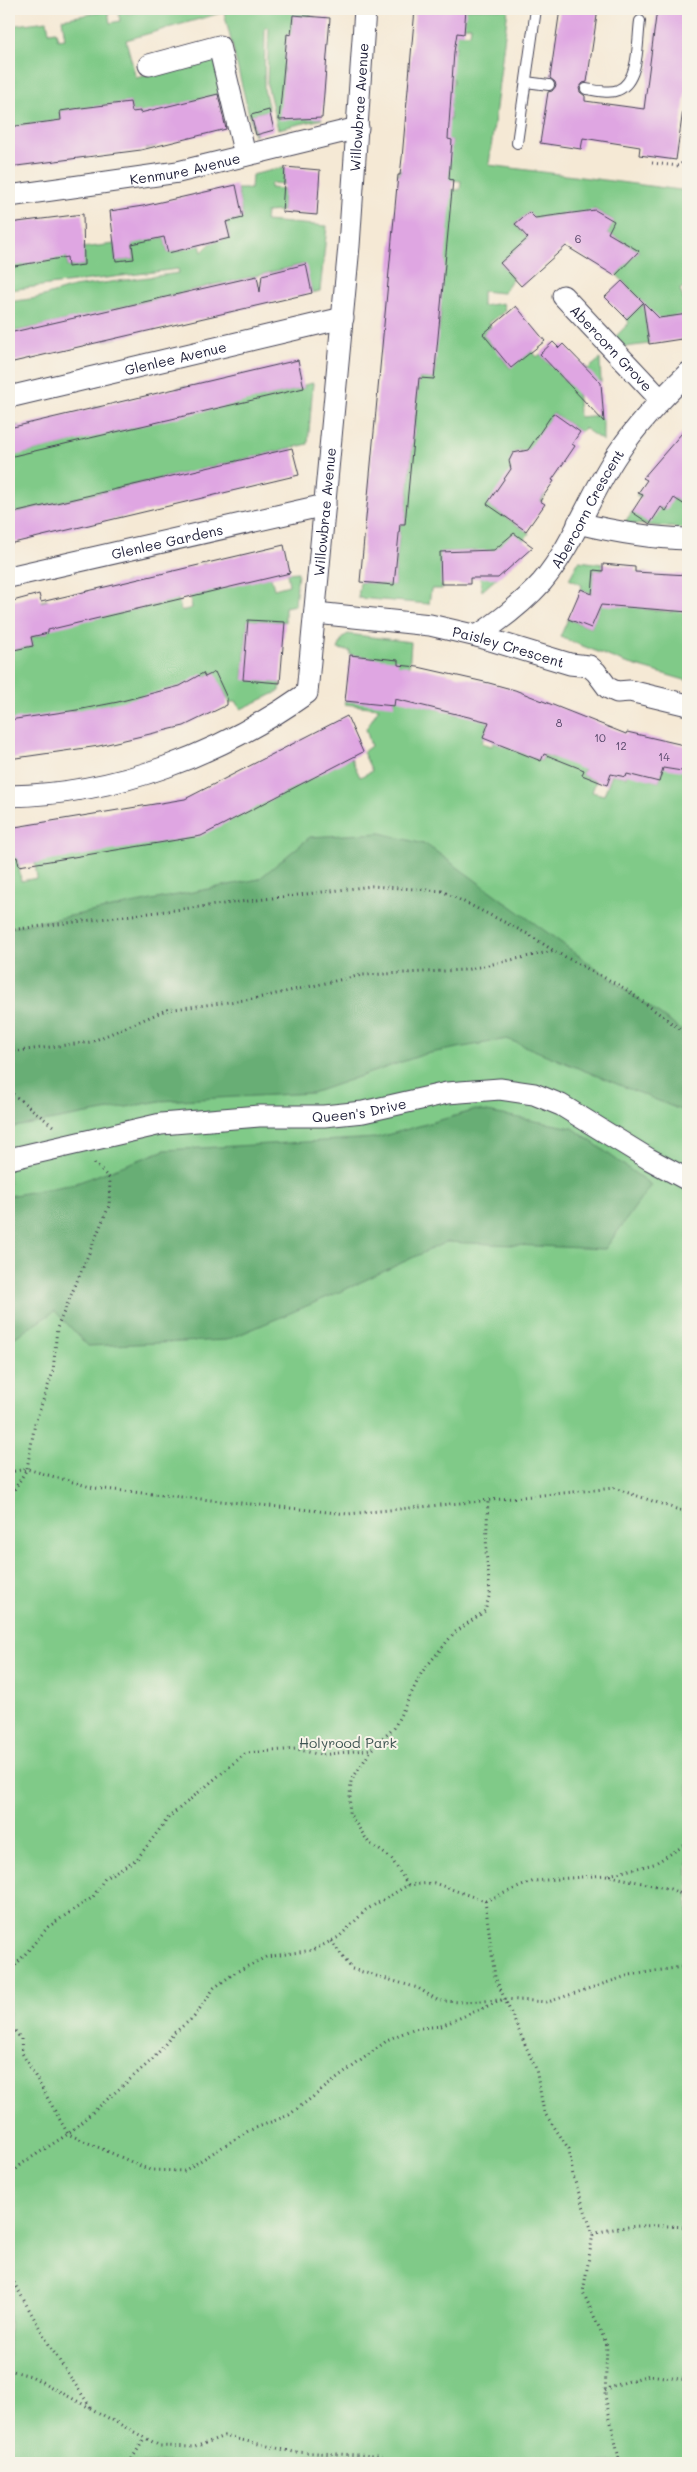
<svg xmlns="http://www.w3.org/2000/svg" width="697" height="2472" viewBox="0 0 697 2472" font-family="Mali,sans-serif">
  <rect width="100%" height="100%" fill="#f7f3e8"/>
  <filter id="ink" filterUnits="userSpaceOnUse"><feTurbulence type="fractalNoise" baseFrequency=".02" numOctaves="2"/><feDisplacementMap in="SourceGraphic" scale="10" xChannelSelector="R" yChannelSelector="G"/><feConvolveMatrix kernelMatrix="1 2 1 2 8 2 1 2 1" color-interpolation-filters="sRGB"/></filter>
  <filter id="wash" filterUnits="userSpaceOnUse"><feTurbulence type="fractalNoise" baseFrequency=".0096" numOctaves="4" result="noise"/><feDisplacementMap in="SourceGraphic" scale="20" xChannelSelector="R" yChannelSelector="G"/><feGaussianBlur stdDeviation="1.12" result="paint"/><feColorMatrix in="noise" values="0 0 0 0 0 0 0 0 0 0 0 0 0 0 0 0 0 1.4 0 .05"/><feComposite in="paint" operator="in"/></filter>
  <g filter="url(#wash)">
    <rect width="100%" height="100%" fill="#f5e9d5"/>
    <g fill="#80ca88" stroke="#517662">
      <polygon points="118,9 126,9 127,14 147,9 333,9 293,20 291,35 288,34 288,67 284,67 283,73 288,74 322,119 278,129 267,84 269,27 265,28 264,89 269,110 251,115 256,135 254,135 224,12 126,40 136,78 215,57 220,94 149,111 157,146 145,149 140,111 132,112 130,102 60,111 61,121 9,127 9,26 47,21 49,32 56,31 58,40 65,39 62,19 108,11 110,23 120,21"/>
      <polygon points="454,9 508,9 489,165 688,191 688,285 680,289 688,314 683,316 688,330 688,337 679,339 646,320 649,344 625,347 615,337 629,323 627,319 644,303 616,274 639,251 608,233 614,221 594,209 587,219 573,232 570,213 559,215 562,249 529,212 515,224 528,238 500,263 513,278 503,293 482,291 482,306 503,303 505,311 489,323 491,327 483,334 494,348 502,341 510,350 501,356 510,368 532,351 537,357 540,354 567,383 585,366 588,369 600,359 601,383 577,385 579,417 603,415 603,441 584,428 580,432 553,413 527,455 520,450 513,453 510,462 515,474 545,495 541,502 487,504 529,533 498,577 482,591 477,551 441,552 442,589 431,589 429,604 358,598 360,582 394,585 400,524 405,524 419,378 434,379 436,360 421,359 439,330 441,311 436,188 460,190 461,181 398,175 399,170 451,149 452,140 405,135 445,120 450,120 450,112 446,112 448,85 453,85 453,78 448,78 450,52 455,52 456,46 451,45 452,33 470,34 471,26 453,27"/>
      <polygon points="285,167 284,184 271,183 270,188 284,189 282,211 266,212 265,221 327,226 320,291 312,293 305,264 230,282 236,310 229,312 221,283 110,310 117,338 104,341 98,313 9,333 9,302 37,298 73,287 179,273 178,269 9,290 9,257 66,250 68,267 84,265 82,248 114,244 116,261 134,259 132,243 164,237 168,253 185,249 181,232 195,229 202,252 212,242 230,238 226,222 243,218 237,189 251,189 252,175"/>
      <polygon points="313,383 308,444 198,470 195,499 189,472 115,489 121,517 113,519 106,491 9,514 9,457 16,455 10,428 19,425 25,453 100,435 94,407 102,406 109,433 184,415 177,388 186,386 192,413 304,388 304,385"/>
      <polygon points="638,493 665,510 674,498 684,504 688,498 688,529 624,523 632,512 650,523 641,498 636,495"/>
      <polygon points="579,561 603,564 603,571 594,570 593,586 601,587 635,572 647,573 644,609 672,612 675,580 688,580 688,681 623,662 560,637 568,619 591,628 603,599 581,589 582,585 569,579"/>
      <polygon points="208,563 215,590 271,577 274,589 289,585 287,573 298,572 295,605 285,607 285,622 248,620 243,679 280,683 280,691 241,709 236,701 230,703 214,672 175,691 78,714 77,710 69,711 69,715 9,723 9,642 15,641 17,649 33,646 31,637 48,633 41,601 47,600 53,628 129,610 123,583 127,582 134,610 178,599 181,611 192,608 190,596 208,592 202,564"/>
      <polygon points="348,634 411,642 408,685 422,705 459,715 466,690 489,721 482,743 492,746 494,742 501,745 510,725 531,757 541,761 544,755 554,758 560,743 587,763 582,775 596,781 592,792 604,795 612,774 626,777 629,766 649,771 648,779 659,782 666,756 683,771 688,772 688,2463 9,2463 9,828 13,828 21,881 37,878 35,863 351,758 360,777 372,771 363,752 371,746 366,729 379,708 344,704 345,700 394,705 398,661 350,655 350,651 338,649 343,637"/>
    </g>
    <g fill="#68ae74" stroke="#456858">
      <polygon points="381,833 427,845 688,1035 688,1113 507,1039 425,1054 312,1093 160,1101 9,1128 9,928 259,879 310,837"/>
      <polygon points="476,1110 573,1128 651,1185 605,1249 446,1242 344,1290 227,1340 88,1346 55,1311 9,1341 9,1196 74,1184 165,1150 376,1138"/>
    </g>
    <g id="blocks">
      <g fill="#dfa6e2">
        <polygon points="415,9 466,9 464,34 457,33 454,52 448,139 452,140 449,179 453,180 434,379 419,378 405,524 400,524 394,585 360,582 398,175 400,175 402,158"/>
        <polygon points="560,9 598,9 587,82 583,83 579,88 580,92 585,96 585,101 644,109 657,9 688,9 688,74 676,160 639,155 640,147 583,138 581,149 540,143 548,92 552,91 556,86 555,82 550,78"/>
        <polygon points="293,15 330,18 322,118 279,120 287,34 291,35"/>
        <polygon points="218,94 226,129 141,150 9,167 9,127 61,120 60,111 81,108 130,102 132,112 140,111 140,113"/>
        <polygon points="269,110 274,130 256,135 251,115"/>
        <polygon points="285,167 320,170 317,215 282,212"/>
        <polygon points="236,185 243,218 226,222 230,238 168,253 164,237 132,244 134,259 116,261 110,211 143,206"/>
        <polygon points="595,210 614,221 608,233 639,251 615,276 566,246 521,286 500,263 528,238 515,224 529,212 535,218"/>
        <polygon points="83,214 84,265 68,267 67,257 9,267 9,223"/>
        <polygon points="306,264 312,293 9,363 9,333 257,276 260,292 262,275"/>
        <polygon points="622,281 659,318 688,314 688,338 649,344 643,303 627,319 605,297"/>
        <polygon points="516,306 545,341 511,368 483,334"/>
        <polygon points="553,342 559,348 563,344 601,383 604,422 540,354"/>
        <polygon points="298,360 304,388 9,457 9,428"/>
        <polygon points="553,413 580,432 572,444 575,446 552,480 554,481 540,501 545,504 526,531 487,504 511,469 509,461 513,453 528,450"/>
        <polygon points="688,426 688,507 674,498 666,511 661,507 650,524 632,512 643,495 638,493 647,480 643,478"/>
        <polygon points="292,448 299,475 9,544 9,514"/>
        <polygon points="514,533 533,547 498,578 470,578 470,584 441,584 440,552 494,550"/>
        <polygon points="284,545 290,573 48,630 48,633 31,637 33,646 9,651 9,602 39,594 41,602"/>
        <polygon points="603,564 635,567 635,572 688,575 688,612 601,605 591,628 568,619 581,589 592,594 594,570 603,571"/>
        <polygon points="248,620 285,622 280,683 243,680"/>
        <polygon points="350,655 398,660 398,665 418,667 489,683 515,690 626,734 627,732 688,746 688,772 663,768 659,782 627,774 626,777 611,774 607,785 582,775 584,770 544,754 541,761 483,738 489,722 395,699 394,706 345,701"/>
        <polygon points="215,672 227,698 227,705 184,726 99,746 9,759 9,720 77,710 118,702 180,686 203,673 205,677"/>
        <polygon points="347,716 363,752 201,836 19,866 17,857 9,859 9,828 185,799"/>
      </g>
    </g>
  </g>
  <g filter="url(#ink)">
    <use href="#blocks" fill-opacity="0" stroke="#424052" stroke-width="1"/>
    <g fill="none" stroke-linecap="round" stroke-linejoin="round">
      <g stroke="#424052" stroke-width="12">
        <g id="service">
          <polyline points="526,82 549,85"/>
          <path d="M586,89C595,90 609,94 618,90C640,81 637,41 640,21"/>
          <polyline points="517,143 536,9"/>
        </g>
      </g>
      <g stroke="#424052" stroke-width="23">
        <g id="minor">
          <polyline points="149,65 219,46 245,155"/>
          <path id="s1" d="M9,196L178,172L358,128"/>
          <path id="s2" d="M563,296L660,399"/>
          <path id="s3" d="M9,397L343,318"/>
          <path d="M578,523C615,532 650,538 688,539"/>
          <path id="s4" d="M9,577L325,505"/>
          <path id="s5" d="M316,613L430,625L477,636L570,664L589,666L596,672L608,688L617,692L630,691L688,705"/>
          <path id="s6" d="M477,636C501,620 523,603 542,582C574,544 590,494 618,453C638,423 662,398 688,373"/>
          <path id="s7" d="M9,796C117,794 219,755 307,693L349,246L365,9"/>
          <path id="s8" d="M9,1159L161,1124L259,1116H324L363,1112L447,1093L500,1089L534,1094L561,1105L649,1159L688,1180"/>
        </g>
      </g>
      <g stroke="#424052" stroke-width="3" stroke-dasharray="1 4" stroke-linecap="butt">
        <polyline points="652,163 679,166 688,157"/>
        <polyline points="9,930 372,886 442,891 528,934 554,951 624,988 688,1035"/>
        <polyline points="9,1052 91,1042 166,1010 253,999 362,975 465,970 553,951"/>
        <polyline points="9,1091 53,1126"/>
        <polyline points="9,1472 27,1469 94,1488 348,1514 614,1488 688,1513"/>
        <polyline points="9,1498 27,1469 35,1423 53,1372 57,1328 109,1206 110,1179 93,1162"/>
        <polyline points="609,1875 654,1864 688,1843"/>
        <polyline points="408,1885 391,1858 369,1843 349,1813 351,1781 372,1749 394,1728 422,1672 454,1633 485,1611 490,1593 486,1551 488,1500"/>
        <polyline points="485,1901 495,1977 536,2069 544,2112 569,2149 573,2176 593,2234 583,2292 607,2345 605,2396 620,2463"/>
        <polyline points="331,1941 352,1969 418,1988 439,2001 464,2002 501,2000"/>
        <polyline points="9,1973 48,1927 93,1897 105,1878 137,1859 169,1817 246,1753 296,1749 321,1755 372,1749"/>
        <polyline points="9,2023 21,2039 22,2053 68,2134 150,2170 184,2171 248,2131 289,2115 389,2039 413,2029 441,2026 504,1999 548,2002 630,1975 688,1966"/>
        <polyline points="9,2176 23,2163 68,2134 153,2059 174,2033 194,2017 214,1988 236,1972 266,1957 313,1950 339,1937 366,1910 408,1885 434,1883 485,1901 534,1881 606,1875 670,1889 688,1897"/>
        <path d="M593,2234C625,2224 655,2225 688,2227"/>
        <polyline points="9,2274 51,2348 91,2408"/>
        <polyline points="9,2370 31,2376 160,2446 195,2447 224,2436 294,2452 379,2456 395,2463"/>
        <polyline points="605,2391 613,2386 649,2375 688,2380"/>
        <polyline points="129,2463 145,2438"/>
        <polyline points="356,2463 358,2454"/>
      </g>
      <use href="#service" stroke="#fff" stroke-width="10"/>
      <use href="#minor" stroke="#fff" stroke-width="21"/>
    </g>
  </g>
  <g text-anchor="middle" dominant-baseline="central" stroke-width="4" stroke-linejoin="round" paint-order="stroke">
    <g font-size="11" fill="#514365">
      <text x="578" y="238">6</text>
      <text x="559" y="722">8</text>
      <text x="600" y="737">10</text>
      <text x="621" y="745">12</text>
      <text x="664" y="756">14</text>
    </g>
    <g font-size="14" fill="#22223b" stroke="#f7f3e8">
      <text stroke="none"><textPath href="#s7" startOffset="908">Willowbrae Avenue</textPath></text>
      <text stroke="none"><textPath href="#s1" startOffset="178">Kenmure Avenue</textPath></text>
      <text stroke="none"><textPath href="#s2" startOffset="71">Abercorn Grove</textPath></text>
      <text stroke="none"><textPath href="#s3" startOffset="171">Glenlee Avenue</textPath></text>
      <text stroke="none"><textPath href="#s6" startOffset="171">Abercorn Crescent</textPath></text>
      <text stroke="none"><textPath href="#s7" startOffset="502">Willowbrae Avenue</textPath></text>
      <text stroke="none"><textPath href="#s4" startOffset="162">Glenlee Gardens</textPath></text>
      <text stroke="none"><textPath href="#s5" startOffset="196">Paisley Crescent</textPath></text>
      <text stroke="none"><textPath href="#s8" startOffset="355">Queen's Drive</textPath></text>
    </g>
    <g font-size="14" fill="#3e5452" stroke="#f7f3e8">
      <text x="348" y="1742">Holyrood Park</text>
    </g>
  </g>
  <rect width="697" height="2472" fill="none" stroke="#f7f3e8" stroke-width="30"/>
</svg>
